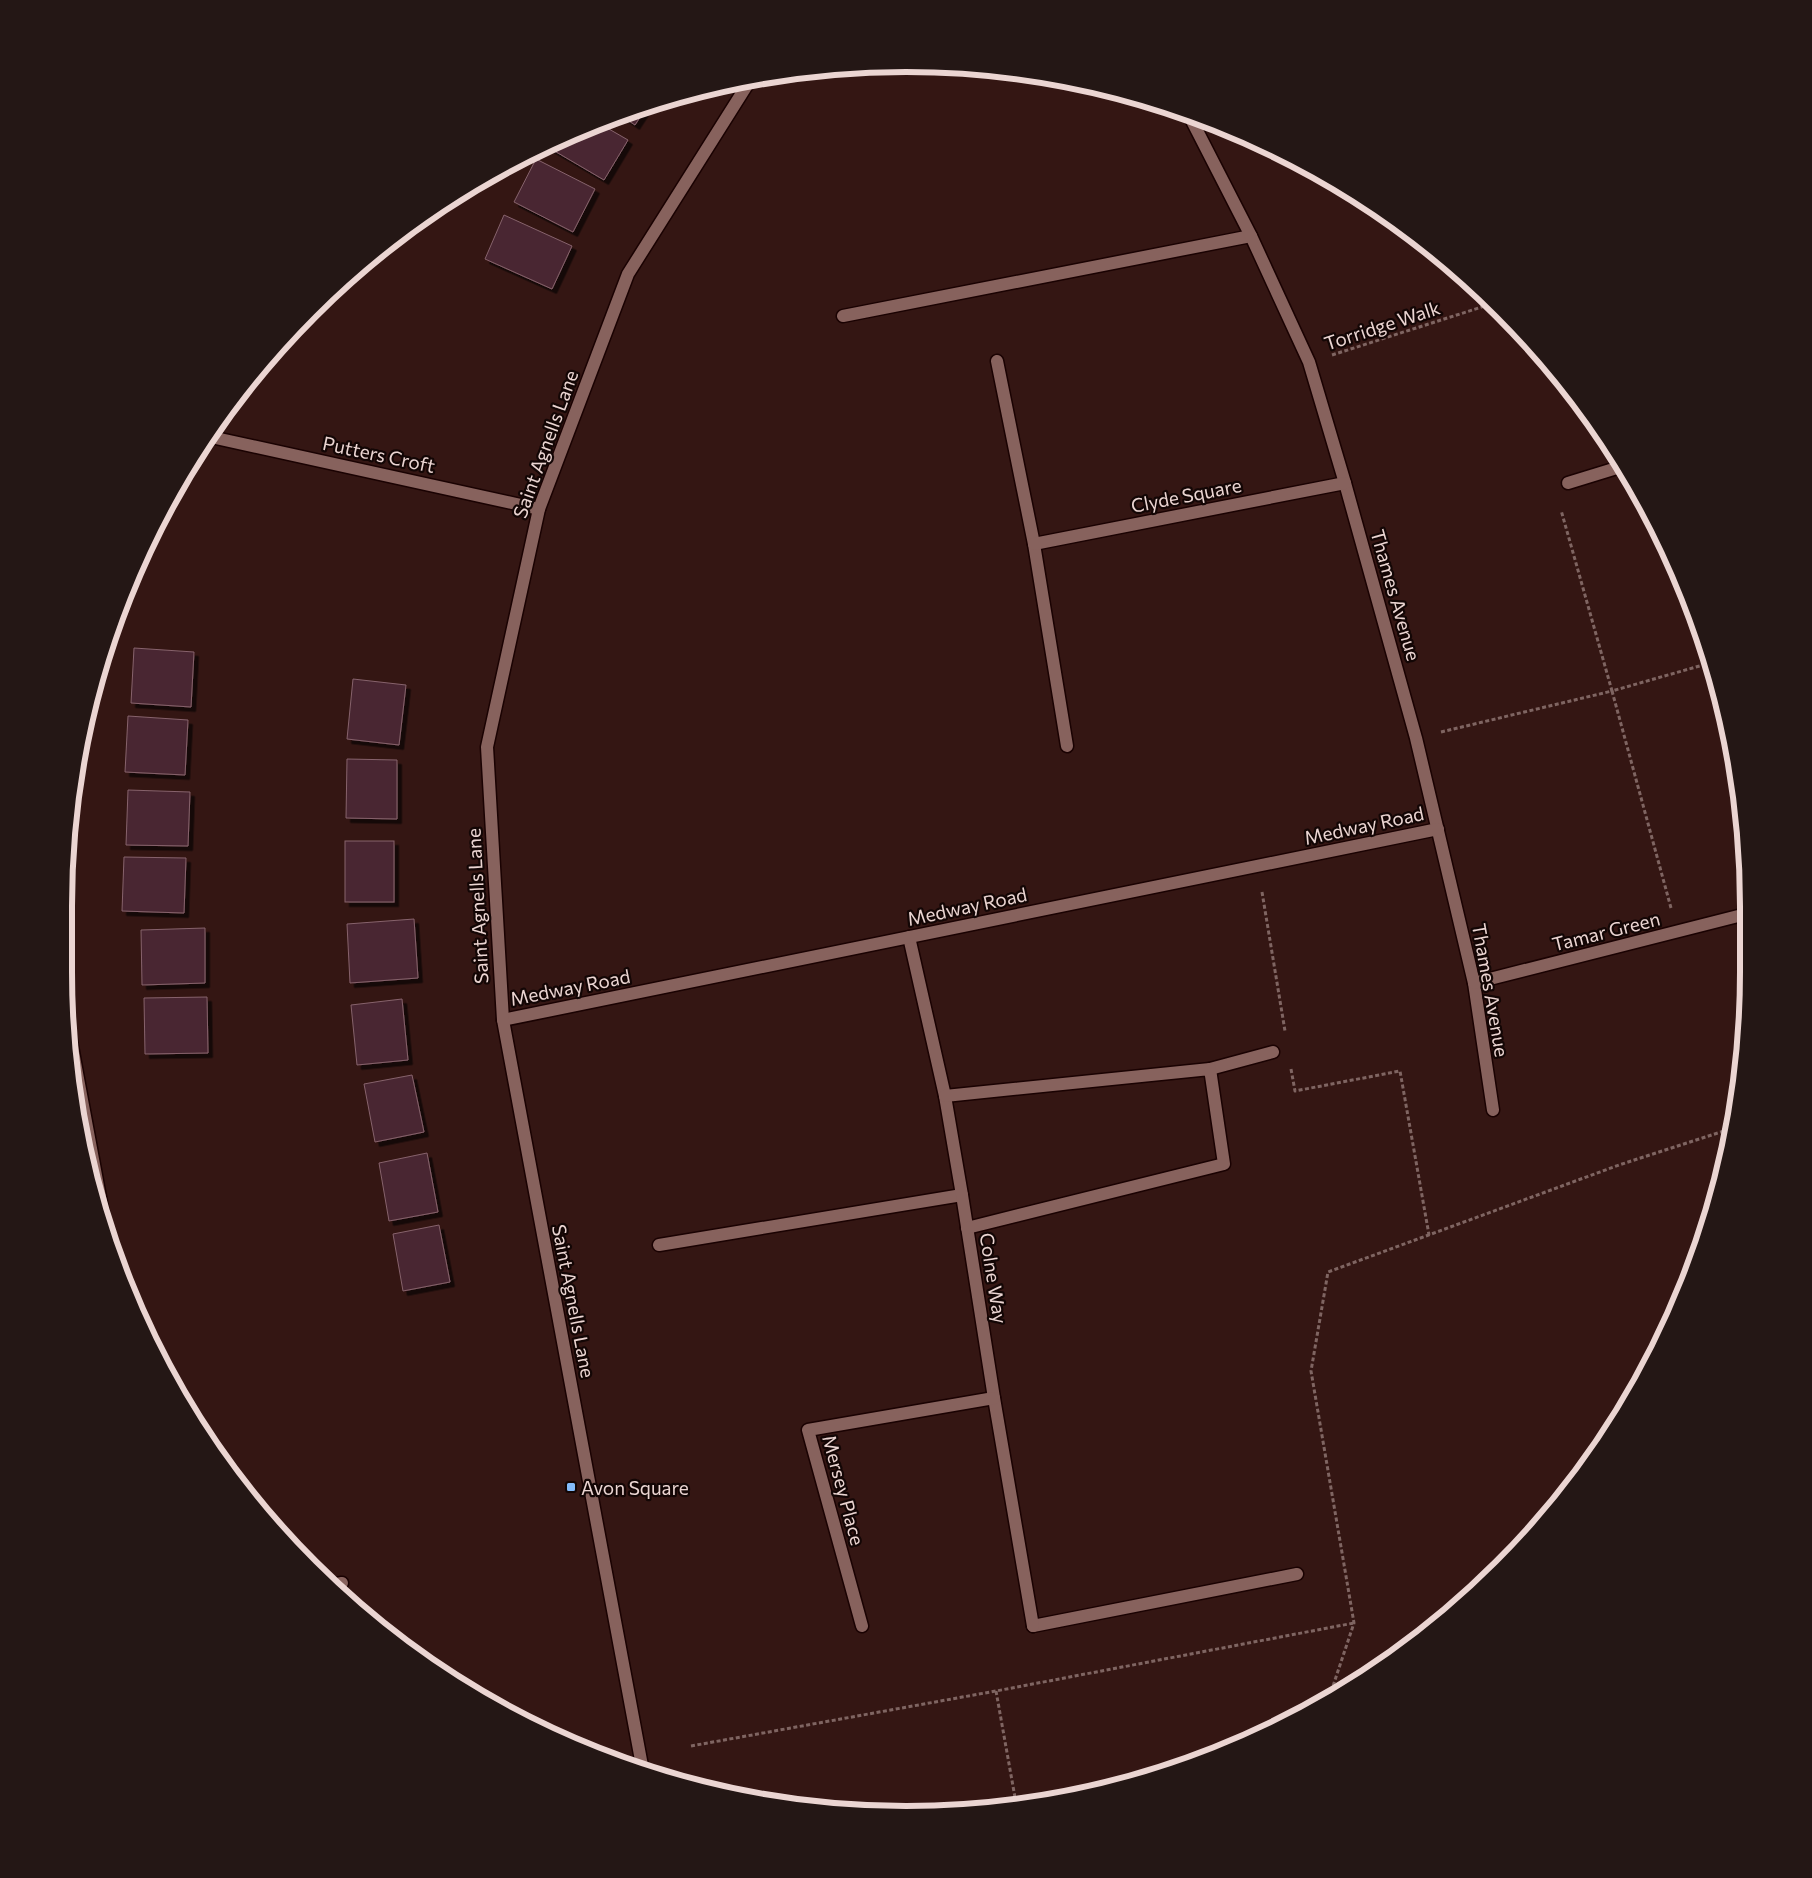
<svg xmlns="http://www.w3.org/2000/svg" width="1812" height="1878" viewBox="0 0 1812 1878" font-family="Commissioner,sans-serif">
  <defs>
    <filter id="shadow"><feDropShadow dx="4.5" dy="4.5" stdDeviation="0" flood-color="#0009"/></filter>
  </defs>
  <rect width="100%" height="100%" fill="#341613"/>
  <g fill="#482832" stroke="#87626c" filter="url(#shadow)">
    <polygon points="646,108 635,125 623,117"/>
    <polygon points="602,125 628,140 604,180 546,146"/>
    <polygon points="536,159 595,189 573,232 514,202"/>
    <polygon points="504,215 572,246 552,289 485,259"/>
    <polygon points="134,648 194,652 191,707 131,703"/>
    <polygon points="353,679 406,685 399,745 347,739"/>
    <polygon points="128,716 188,720 185,775 125,772"/>
    <polygon points="347,759 397,760 397,819 346,818"/>
    <polygon points="128,790 190,792 188,846 126,845"/>
    <rect x="345" y="841" width="49" height="61"/>
    <polygon points="124,857 186,858 184,913 122,911"/>
    <polygon points="414,919 418,978 350,983 347,924"/>
    <polygon points="205,928 205,983 142,985 141,930"/>
    <polygon points="207,997 208,1053 145,1054 144,998"/>
    <polygon points="402,999 408,1060 357,1065 351,1005"/>
    <polygon points="412,1075 424,1132 375,1142 364,1084"/>
    <polygon points="427,1153 438,1212 389,1221 379,1163"/>
    <polygon points="439,1225 450,1282 403,1291 393,1234"/>
  </g>
  <g fill="none" stroke-linecap="round" stroke-linejoin="round">
    <g stroke="#1a0202" stroke-width="15">
      <g id="lane">
        <polyline points="843,316 1251,236"/>
        <polyline points="1568,483 1620,467"/>
        <polyline points="1210,1069 1273,1052"/>
        <polyline points="659,1245 962,1195"/>
        <polyline points="331,1585 342,1583"/>
        <polyline points="1033,1626 1297,1574"/>
      </g>
    </g>
    <g stroke="#1a0202" stroke-width="15">
      <g id="street">
        <polyline points="1188,113 1251,236 1309,362 1345,483 1416,738 1474,983 1493,1110"/>
        <polyline points="997,361 1034,544 1067,746"/>
        <polyline points="211,437 539,509"/>
        <polyline points="1034,544 1345,483"/>
        <polyline points="909,937 945,1096 962,1195 994,1398 1033,1626"/>
        <polyline points="1474,983 1746,914"/>
        <polyline points="503,1020 1438,829"/>
        <polyline points="69,1030 103,1213"/>
        <polyline points="945,1096 1210,1069 1224,1164 967,1228"/>
        <polyline points="862,1626 808,1430 994,1398"/>
      </g>
    </g>
    <g stroke="#1a0202" stroke-width="15">
      <polyline id="secondary" points="643,1771 503,1020 487,747 539,509 628,274 749,82"/>
    </g>
    <g stroke="#7f6562" stroke-width="3" stroke-dasharray="4 2.5" stroke-linecap="butt">
      <polyline points="1332,355 1491,304"/>
      <polyline points="1441,732 1612,691 1561,510"/>
      <polyline points="1262,892 1285,1031"/>
      <polyline points="1671,908 1612,691 1710,663"/>
      <polyline points="1291,1069 1295,1091 1400,1071 1429,1235"/>
      <polyline points="996,1691 1016,1803"/>
      <polyline points="1329,1698 1354,1623 1311,1371 1328,1272 1619,1165 1730,1129"/>
      <polyline points="691,1746 996,1691 1354,1623"/>
    </g>
    <use href="#lane" stroke="#87625d" stroke-width="12"/>
    <use href="#street" stroke="#87625d" stroke-width="12"/>
    <use href="#secondary" stroke="#87625d" stroke-width="12"/>
  </g>
  <rect fill="#84bcfb" stroke="#130605" stroke-width="2" x="566" y="1482" width="10" height="10" rx="2.5"/>
  <g text-anchor="middle" dominant-baseline="central" stroke-width="4.5" stroke-linejoin="round" paint-order="stroke">
    <g font-size="19" fill="#ebd5d2" stroke="#130605">
      <text transform="translate(1382 325) rotate(-18)">Torridge Walk</text>
      <text transform="translate(545 444) rotate(-70)">Saint Agnells Lane</text>
      <text transform="translate(379 454) rotate(12)">Putters Croft</text>
      <text transform="translate(1186 495) rotate(-11)">Clyde Square</text>
      <text transform="translate(1396 595) rotate(74)">Thames Avenue</text>
      <text transform="translate(1364 825) rotate(-12)">Medway Road</text>
      <text transform="translate(477 906) rotate(-93)">Saint Agnells Lane</text>
      <text transform="translate(967 906) rotate(-12)">Medway Road</text>
      <text transform="translate(1606 931) rotate(-14)">Tamar Green</text>
      <text transform="translate(570 987) rotate(-11)">Medway Road</text>
      <text transform="translate(1491 990) rotate(80)">Thames Avenue</text>
      <text transform="translate(994 1278) rotate(81)">Colne Way</text>
      <text transform="translate(574 1301) rotate(79)">Saint Agnells Lane</text>
      <text transform="translate(844 1490) rotate(75)">Mersey Place</text>
    </g>
    <g font-size="19" fill="#ebd5d2" stroke="#130605" text-anchor="start">
      <text x="581" y="1487">Avon Square</text>
    </g>
  </g>
  <path d="M0 0H1812V1878H0ZM906 72H906A834 834 0 0 1 1740 906V972A834 834 0 0 1 906 1806H906A834 834 0 0 1 72 972V906A834 834 0 0 1 906 72Z" fill="#241715" fill-rule="evenodd"/>
  <path fill="none" stroke="#ebd5d2" stroke-width="6" d="M906 72H906A834 834 0 0 1 1740 906V972A834 834 0 0 1 906 1806H906A834 834 0 0 1 72 972V906A834 834 0 0 1 906 72Z"/>
</svg>
